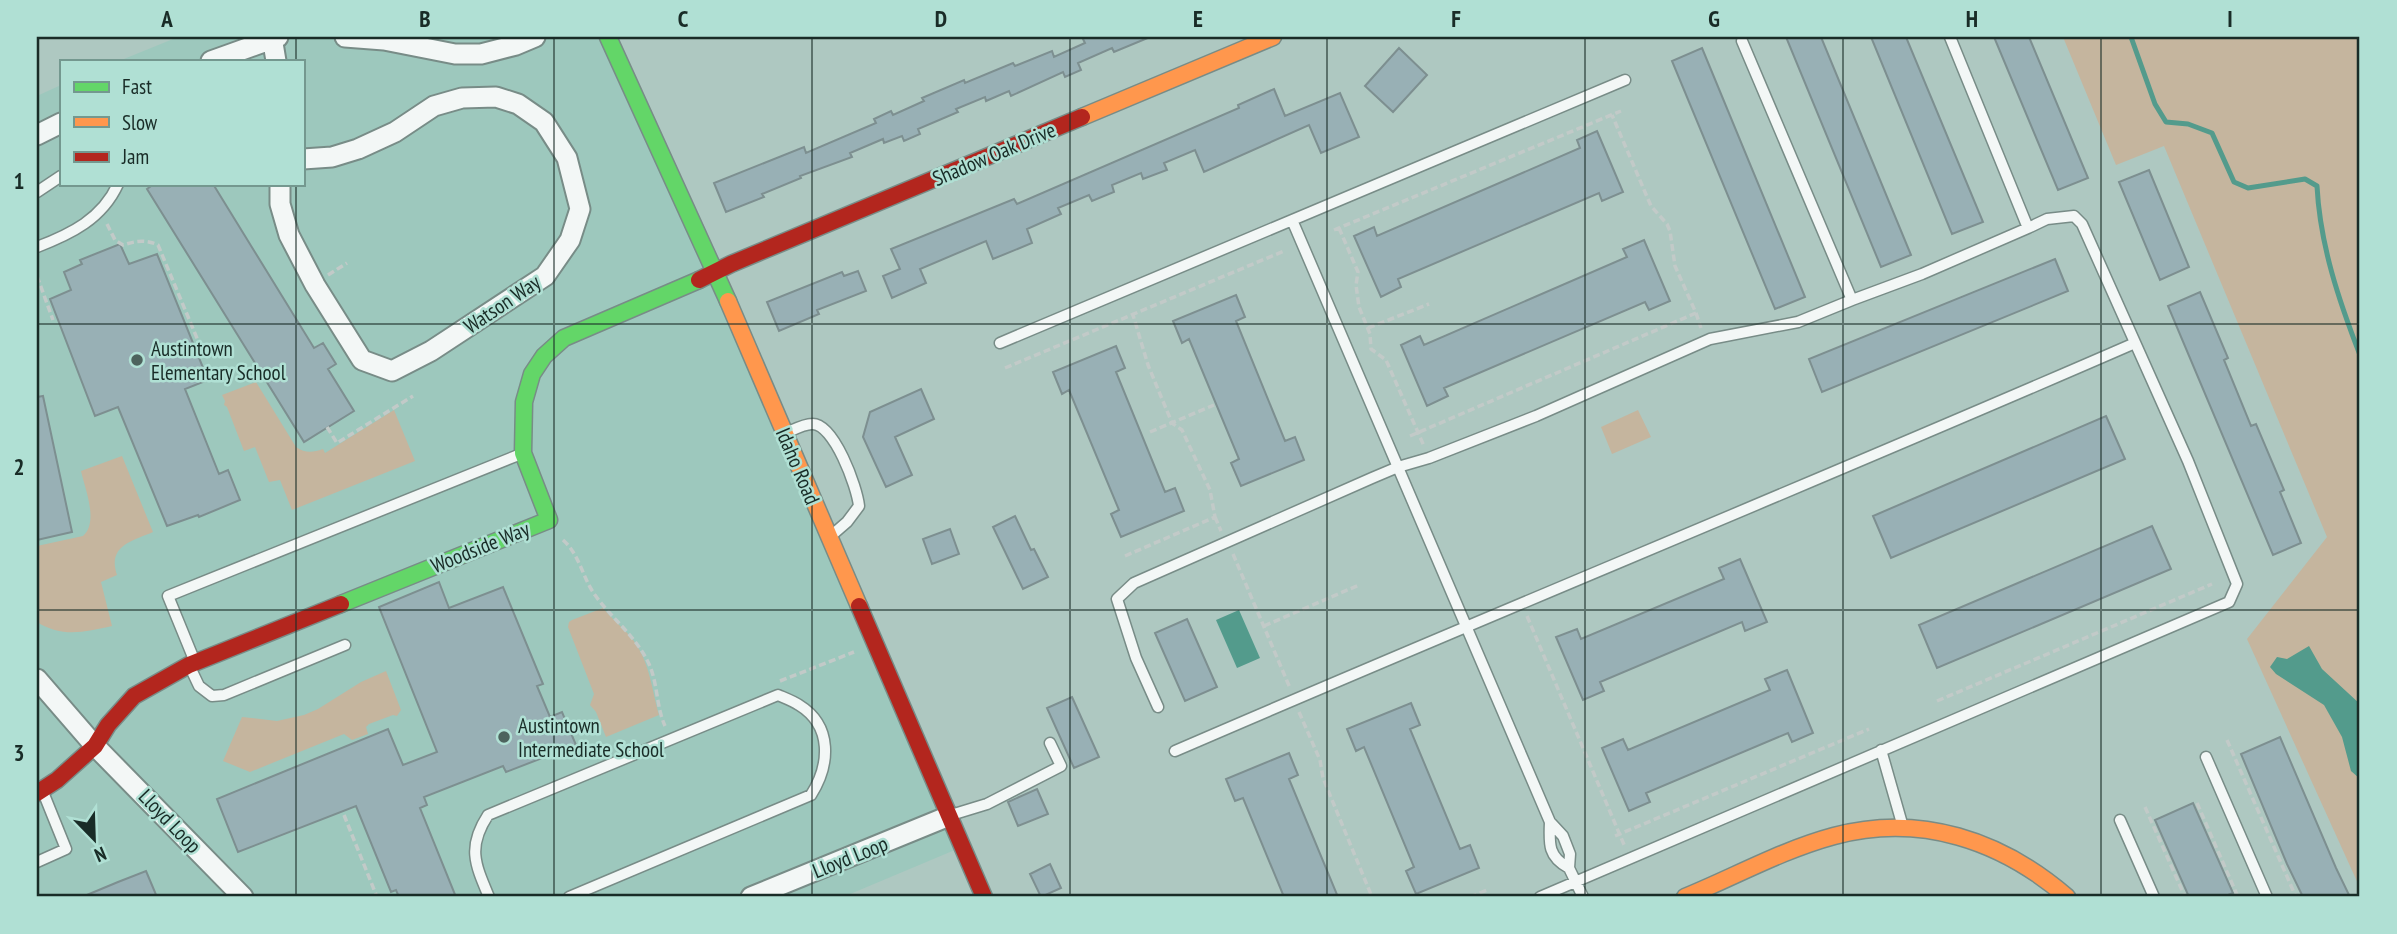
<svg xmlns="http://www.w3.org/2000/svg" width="2397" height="934" font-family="'PT Sans Narrow',sans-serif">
<rect width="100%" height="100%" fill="#aec8c1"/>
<path fill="#9dc8bd" d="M178 37H608L962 847 843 897H37V96L61 85V184H303V61H119Z"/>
<path fill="#c5b59e" d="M2063 37H2360V888L2247 639 2327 537 2164 146 2116 165Z
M256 382 296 447C305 453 312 453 323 449L325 453 394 410 415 461 292 510 280 480 269 482 255 447 244 451 227 407 224 405 225 401 222 395Z
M1638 410 1651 437 1612 454 1601 427Z
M122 456 153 532C132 541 107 546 117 575L101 582 112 626C85 632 62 638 37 622V546L83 536C99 522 85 489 81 471Z
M603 608C611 618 621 626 630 636 650 660 651 687 659 715L606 737 596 712 590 705 594 694 568 627 569 622 572 620Z
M386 671 401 710 397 716 393 715 369 724 366 727 368 734 352 740 344 734 250 772 223 761 242 717 277 721 304 715 318 709 361 682Z"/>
<path fill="#539b8c" d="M1239 610 1260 658 1237 668 1216 620Z
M2309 646 2322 669 2360 704V791L2359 778 2351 771 2342 737 2324 705 2276 674 2270 667 2277 657 2287 659Z"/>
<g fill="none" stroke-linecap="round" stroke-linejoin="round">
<path stroke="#539b8c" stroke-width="5" d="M2131 37 2155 104 2166 122 2188 124 2212 133 2234 182 2248 188 2305 179 2317 186C2320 245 2339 301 2360 355"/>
</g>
<path fill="#98b0b5" stroke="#7d8f90" stroke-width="2" d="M1082 37H1150L1114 52 1112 48 1078 63 1081 70 1065 77 1063 72 1011 96 1009 91 986 101 985 97 956 109 958 112 918 129 920 134 904 141 902 136 884 143 883 139 850 153 852 157 800 176 801 178 762 194 764 197 726 212 714 183 804 147 806 153 876 123 874 119 891 111 893 115 924 101 922 98 964 80 965 83 1013 63 1015 66 1052 51 1054 57 1085 43Z
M1786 37H1821L1911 255 1881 267Z
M1871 37H1906L1983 222 1952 234Z
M1994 37H2029L2088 178 2058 190Z
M1399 48 1427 75 1393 112 1365 86Z
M1702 48 1805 297 1775 309 1672 61Z
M1274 89 1285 116 1340 93 1359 137 1321 153 1309 125 1204 172 1195 150 1164 163 1167 170 1143 179 1141 173 1112 185 1114 192 1092 201 1089 195 1058 208 1061 214 1027 229 1032 243 993 259 986 241 920 269 926 283 892 298 883 276 900 269 891 249 1014 199 1017 204 1239 108 1238 105Z
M1597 131 1623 192 1602 201 1599 193 1398 279 1401 287 1381 297 1354 236 1374 227 1377 236 1580 148 1577 140Z
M2149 170 2189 267 2160 280 2119 182Z
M154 184H213L314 348 323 343 336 364 328 369 354 411 304 442 147 189Z
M1644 240 1670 301 1649 310 1645 302 1444 388 1448 396 1427 406 1401 345 1420 336 1424 345 1627 257 1623 249Z
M120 244 129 264 157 254 208 380 185 389 219 474 228 470 240 500 199 517 198 515 167 526 118 407 95 416 50 299 71 290 64 272 82 264 80 260Z
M2055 259 2068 291 1822 392 1809 359Z
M858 271 866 291 817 310 819 314 779 331 767 302 842 272 844 276Z
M2200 292 2228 358 2224 360 2251 426 2256 424 2284 490 2280 492 2301 543 2273 555 2168 306Z
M1236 295 1245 317 1236 321 1285 441 1295 437 1304 460 1241 486 1231 463 1239 459 1189 339 1182 343 1173 321Z
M1116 346 1125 368 1116 372 1165 492 1175 488 1184 511 1121 537 1111 514 1119 510 1069 390 1062 394 1053 372Z
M921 389 934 419 895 437 912 475 886 487 863 437 870 412Z
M43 396 72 532 37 540V397Z
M2106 416 2125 459 1891 558 1873 516Z
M1015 516 1031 550 1034 549 1048 577 1023 589 993 527Z
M2152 526 2171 569 1937 668 1919 625Z
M950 529 959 554 932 564 923 539Z
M1740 559 1767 622 1745 631 1742 622 1600 682 1604 691 1583 700 1556 637 1577 629 1581 639 1724 579 1719 568Z
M439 582 449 608 503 587 543 684 537 686 550 717 562 712 576 745 506 772 503 766 424 797 427 805 420 808 456 897H399L396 890 391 892 356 806 238 852 217 799 388 729 403 765 437 752 379 607Z
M1187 619 1217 687 1185 701 1155 633Z
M1787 670 1813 733 1792 742 1788 733 1646 793 1650 802 1629 811 1602 748 1623 739 1628 750 1770 690 1765 679Z
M1072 697 1099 757 1074 768 1047 708Z
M1411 703 1420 725 1410 729 1460 849 1470 845 1479 868 1416 894 1406 871 1414 867 1364 747 1356 751 1347 729Z
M2280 737 2336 868 2350 897H2303L2287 864 2241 754Z
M1289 753 1298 775 1289 779 1338 897H1284L1243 798 1235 801 1226 779Z
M1037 789 1048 814 1018 826 1008 802Z
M2193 803 2233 893 2223 897H2189L2155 820Z
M1050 864 1061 888 1041 897 1030 874Z
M146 871 157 897H82L118 882Z"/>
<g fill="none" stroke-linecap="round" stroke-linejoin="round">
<g stroke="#788c87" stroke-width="13">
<path id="lane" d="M1742 41 1852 300 1922 274 2028 228
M37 192 61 176
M1292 220 1550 822 1563 836 1570 854 1569 868 1583 897
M37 247C71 234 102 219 118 184
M1000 343 1625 80
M786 433C793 430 804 424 812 424 834 423 857 487 859 506L847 522 832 535
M195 662 168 596 521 454
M190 667 199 686 212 696 224 695 345 645
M1158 707 1136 658 1117 599 1134 583 1372 478 1398 467 1429 458 1536 416 1710 339 1798 322 1852 300
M1881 750 1903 827
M1175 751C1494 613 1816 482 2135 343
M2206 757 2267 897
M951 815 987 804 1061 766 1050 743
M2120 820 2154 897
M1550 822C1549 844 1548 857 1569 868
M37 862 66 849 43 792
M489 897C475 864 467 847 488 815L778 695C785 698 793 701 799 705 833 726 830 765 811 795L569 897
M1540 897 2229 602 2237 584 2188 461 2082 224 2074 216 2047 219 2028 228 1950 37"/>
</g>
<g stroke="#788c87" stroke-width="23">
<path id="street" d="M272 37 276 61
M345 37 384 40 455 54H481L516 45 535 37
M211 61 278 37
M37 135 61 123
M280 184V204L289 235 315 285 362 360 392 371 431 351 545 276 570 240 580 209 567 158 544 122 518 104 496 97 462 98 434 106 395 132 358 149 332 157 303 159
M37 679 95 746 243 897
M751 897 949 816"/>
</g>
<g stroke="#788c87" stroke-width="19">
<path id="fast" d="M608 37 728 301
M341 604 549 520 523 453 524 402 532 374 544 356 564 338 699 280"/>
</g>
<g stroke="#788c87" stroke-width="19">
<path id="slow" d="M1082 117 1273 37
M728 301 859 606
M1685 897C1734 877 1782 850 1834 836 1920 813 2001 840 2067 897"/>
</g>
<g stroke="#788c87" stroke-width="19">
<path id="jam" d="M699 280 731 264 1082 117
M859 606 984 897
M37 793 57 780 95 746 108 725 134 696 189 665 341 604"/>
</g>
<path stroke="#c2cac8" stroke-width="3.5" stroke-dasharray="7 3.5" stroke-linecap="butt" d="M107 224 115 240 123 245C136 241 145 239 158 245L199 343
M1339 228 1358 272 1356 285 1359 307 1370 334 1371 349 1386 360 1424 446
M1334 230 1621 111
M328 275 347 263
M37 276 53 320
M1696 313 1701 328
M1368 328 1429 304
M1005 368 1284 251
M327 427 337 443 413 396
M1150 432 1214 405
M1410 436 1696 313 1675 266 1670 231 1667 224 1651 206 1612 115
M1215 517 1221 531
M563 540C580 555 582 577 595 595 612 619 636 636 649 664 658 684 656 706 665 726
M1233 554 1290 688
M1125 556 1215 517 1210 490 1182 430 1172 423 1148 365 1133 315
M1527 616 1625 847
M1264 626 1359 585
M780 681 854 652
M1937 701 2212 584
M1299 712 1320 760 1323 778 1372 897
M2227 740 2296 897
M2197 803 2238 897
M2145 807 2185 897
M344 815 377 897
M1615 836 1869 729
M1470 897 1487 890"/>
<use href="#lane" stroke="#f3f7f6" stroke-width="10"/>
<use href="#street" stroke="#f3f7f6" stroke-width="19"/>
<use href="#fast" stroke="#63d668" stroke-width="16"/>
<use href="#slow" stroke="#ff974d" stroke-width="16"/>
<use href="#jam" stroke="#b3261e" stroke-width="16"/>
</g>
<path fill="none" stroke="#192c27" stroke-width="2" stroke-opacity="0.55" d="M296 37V61M554 37V897M812 37V897M1070 37V897M1327 37V897M1585 37V897M1843 37V897M2101 37V897M296 184V897M37 324H2360M37 610H2360"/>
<g fill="#4d635d" stroke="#b0e0d4" stroke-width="2.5">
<circle cx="137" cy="360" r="7"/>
<circle cx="504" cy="737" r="7"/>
</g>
<g text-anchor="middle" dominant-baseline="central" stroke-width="5" stroke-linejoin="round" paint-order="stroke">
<g font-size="21" fill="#192c27" stroke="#b0e0d4">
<text transform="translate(994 154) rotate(-23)">Shadow Oak Drive</text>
<text transform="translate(502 304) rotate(-34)">Watson Way</text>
<text transform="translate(798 466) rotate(67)">Idaho Road</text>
<text transform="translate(480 547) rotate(-22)">Woodside Way</text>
<text transform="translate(170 821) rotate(46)">Lloyd Loop</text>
<text transform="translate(850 857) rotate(-22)">Lloyd Loop</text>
</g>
<g font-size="21" fill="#192c27" stroke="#b0e0d4" text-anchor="start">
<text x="151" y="348">Austintown<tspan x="151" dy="24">Elementary School</tspan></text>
<text x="518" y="725">Austintown<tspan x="518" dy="24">Intermediate School</tspan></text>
</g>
</g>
<rect width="2397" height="934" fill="none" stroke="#b0e0d4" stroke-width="77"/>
<rect x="60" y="60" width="245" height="126" fill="#b0e0d4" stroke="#74988f" stroke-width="2"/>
<rect x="74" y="82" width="35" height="10" fill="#63d668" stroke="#74988f" stroke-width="2"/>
<text x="122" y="94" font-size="21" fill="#192c27">Fast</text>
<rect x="74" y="117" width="35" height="10" fill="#ff974d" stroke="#74988f" stroke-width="2"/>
<text x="122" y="130" font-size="21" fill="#192c27">Slow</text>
<rect x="74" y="152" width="35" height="10" fill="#b3261e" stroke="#74988f" stroke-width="2"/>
<text x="122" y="164" font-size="21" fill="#192c27">Jam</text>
<g transform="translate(94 839) rotate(157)" stroke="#b0e0d4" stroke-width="5" paint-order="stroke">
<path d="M0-5L12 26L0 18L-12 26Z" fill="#192c27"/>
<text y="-10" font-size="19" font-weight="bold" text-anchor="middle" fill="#192c27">N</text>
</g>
<rect x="38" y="38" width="2320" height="857" fill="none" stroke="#192c27" stroke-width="2.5"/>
<g font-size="23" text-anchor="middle" font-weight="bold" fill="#192c27">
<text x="167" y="27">A</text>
<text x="425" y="27">B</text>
<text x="683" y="27">C</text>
<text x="941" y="27">D</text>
<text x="1198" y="27">E</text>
<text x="1456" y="27">F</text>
<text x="1714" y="27">G</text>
<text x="1972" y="27">H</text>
<text x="2230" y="27">I</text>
<text x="19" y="189">1</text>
<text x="19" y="475">2</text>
<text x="19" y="761">3</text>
</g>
</svg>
